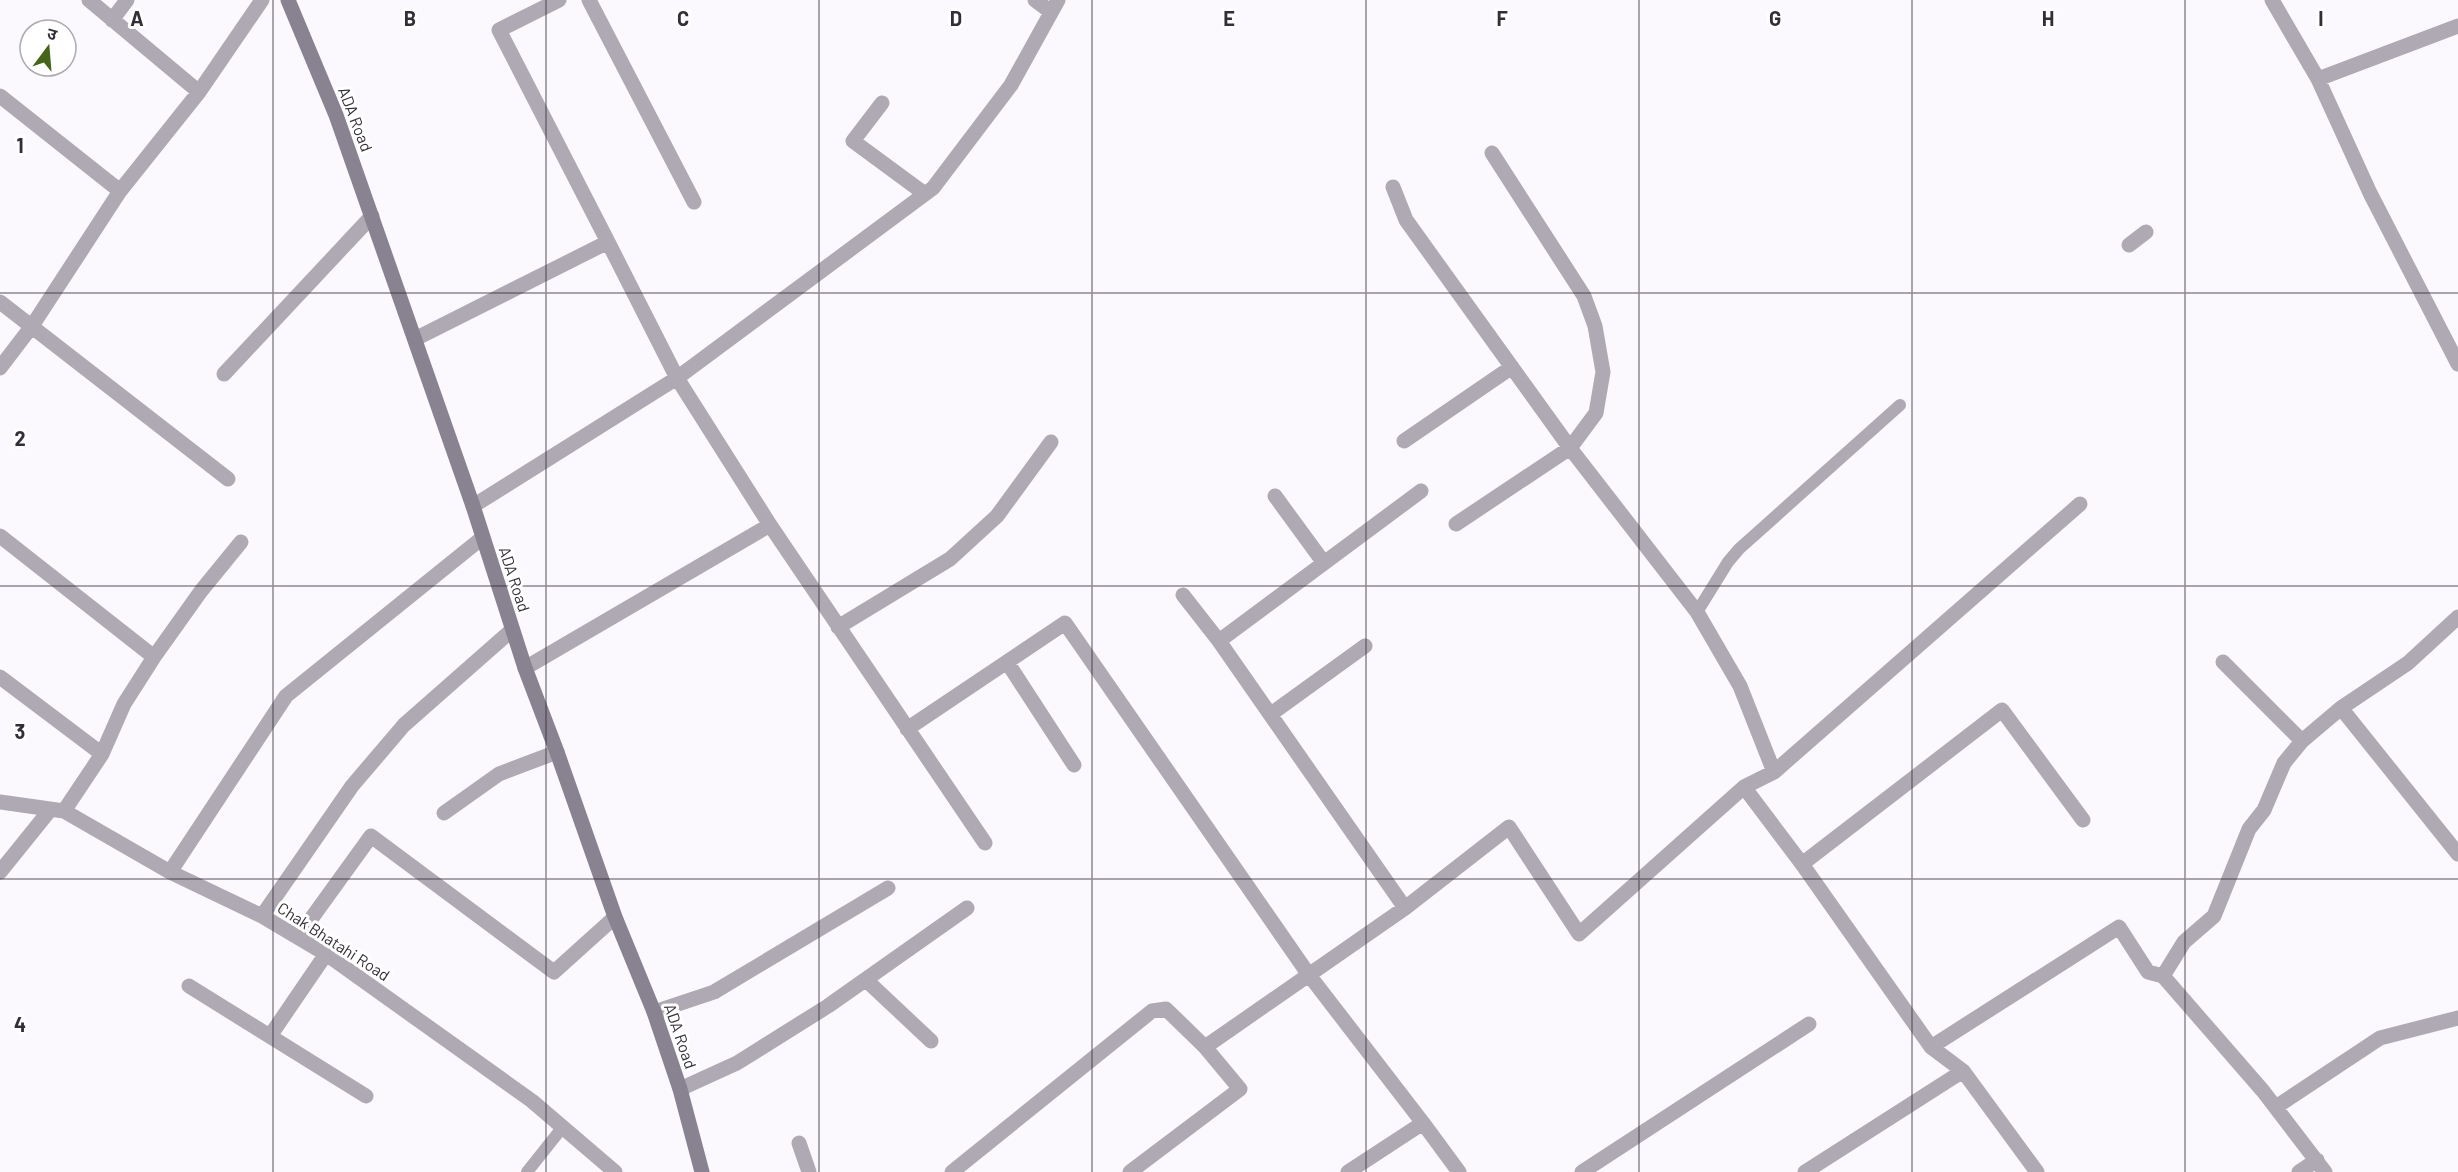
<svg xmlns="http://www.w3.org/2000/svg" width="2458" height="1172" font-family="Barlow,'Noto Sans Devanagari',sans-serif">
<rect width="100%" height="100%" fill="#fcf9fe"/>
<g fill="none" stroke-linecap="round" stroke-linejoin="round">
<path stroke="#aea9b3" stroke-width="12" d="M1697 612 1728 562 1739 549 1900 405
M527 1172 562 1128"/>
<path stroke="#aea9b3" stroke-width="15" d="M89 0 199 92
M559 0 499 30 608 242
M589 0 694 202
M1035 0 1051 12
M2272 0 2318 79 2370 193 2458 364
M112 20 127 0
M2318 79 2458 26
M0 96 120 191
M882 103 853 141 925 194
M1492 153 1584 296 1595 326 1603 372 1596 413 1570 448 1697 612 1740 686 1774 772
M1393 187 1406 220 1570 448 1456 524
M2129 245 2146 232
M0 302 228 479
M415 339 608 242 677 378 770 525 985 843
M0 368 32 326 120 191 199 92 262 0
M224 374 372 216
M1404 441 1512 367
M1275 496 1324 563
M473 506 677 378 933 188 1011 85 1058 0
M0 536 154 657
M1183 595 1219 641 1405 908
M838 627 950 559 997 516 1051 442
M1219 641 1421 491
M1007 662 1074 765
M2223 662 2302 741
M525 668 770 525
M0 677 102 754
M2341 708 2458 854
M1271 714 1365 646
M907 729 1065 623 1309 975 1423 1123 1348 1172
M1744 787 1774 772 2080 504
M0 802 64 811 170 872 262 916 326 954 532 1101 615 1172
M64 811 102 754 124 704 154 657 201 591 241 542
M444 813 499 774 557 752
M1802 864 2002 710 2083 820
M0 872 50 810
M170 872 286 696 482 538
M262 916 352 786 404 725 512 630
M298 937 371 836 554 972 615 917
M2163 976 2263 1091 2325 1172
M866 980 931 1041
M189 986 366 1096
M654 1012 714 992 888 888
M270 1036 326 954
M1931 1047 2119 927 2148 972 2163 976 2184 942 2214 916 2249 829 2264 810 2284 763 2302 741 2341 708 2408 663 2458 617
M680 1089 737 1063 828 1006 967 908
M2276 1107 2380 1038 2458 1018
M1423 1123 1459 1172
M799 1143 809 1172
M952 1172 1152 1011 1166 1009 1205 1047 1405 908 1509 827 1579 934 1744 787 1802 864 1931 1047 1963 1071 2037 1172
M1130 1172 1240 1089 1205 1047
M1582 1172 1809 1024
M1805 1172 1963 1071
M2299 1172 2317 1160"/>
<path stroke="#898290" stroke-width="15" d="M288 0 336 115 473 506 525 668 557 752 615 917 654 1012 680 1089 702 1172"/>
</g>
<path fill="none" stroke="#332e37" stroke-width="1.5" stroke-opacity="0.55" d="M273 0V1172M546 0V1172M819 0V1172M1092 0V1172M1366 0V1172M1639 0V1172M1912 0V1172M2185 0V1172M0 293H2458M0 586H2458M0 879H2458"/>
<g text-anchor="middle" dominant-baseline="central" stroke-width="6" stroke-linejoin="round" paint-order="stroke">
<g font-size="16" fill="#332e37" stroke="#fff">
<text transform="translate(356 119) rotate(69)">ADA Road</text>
<text transform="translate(515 579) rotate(72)">ADA Road</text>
<text transform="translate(334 941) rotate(33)">Chak Bhatahi Road</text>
<text transform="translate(681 1036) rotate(71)">ADA Road</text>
</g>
</g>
<g font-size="20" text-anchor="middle" font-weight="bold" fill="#332e37" stroke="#fff" stroke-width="6" stroke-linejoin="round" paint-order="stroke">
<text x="137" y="26">A</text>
<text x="410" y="26">B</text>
<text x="683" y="26">C</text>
<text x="956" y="26">D</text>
<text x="1229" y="26">E</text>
<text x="1502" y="26">F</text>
<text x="1775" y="26">G</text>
<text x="2048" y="26">H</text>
<text x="2321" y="26">I</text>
<text x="20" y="153">1</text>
<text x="20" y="446">2</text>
<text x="20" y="739">3</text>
<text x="20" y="1032">4</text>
</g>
<g transform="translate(48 48) rotate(16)"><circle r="28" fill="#ffffff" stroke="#adabaf" stroke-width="1.5"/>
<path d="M0-4.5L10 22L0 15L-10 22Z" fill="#46651a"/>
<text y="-9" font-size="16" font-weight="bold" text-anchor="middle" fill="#332e37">उ</text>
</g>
</svg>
